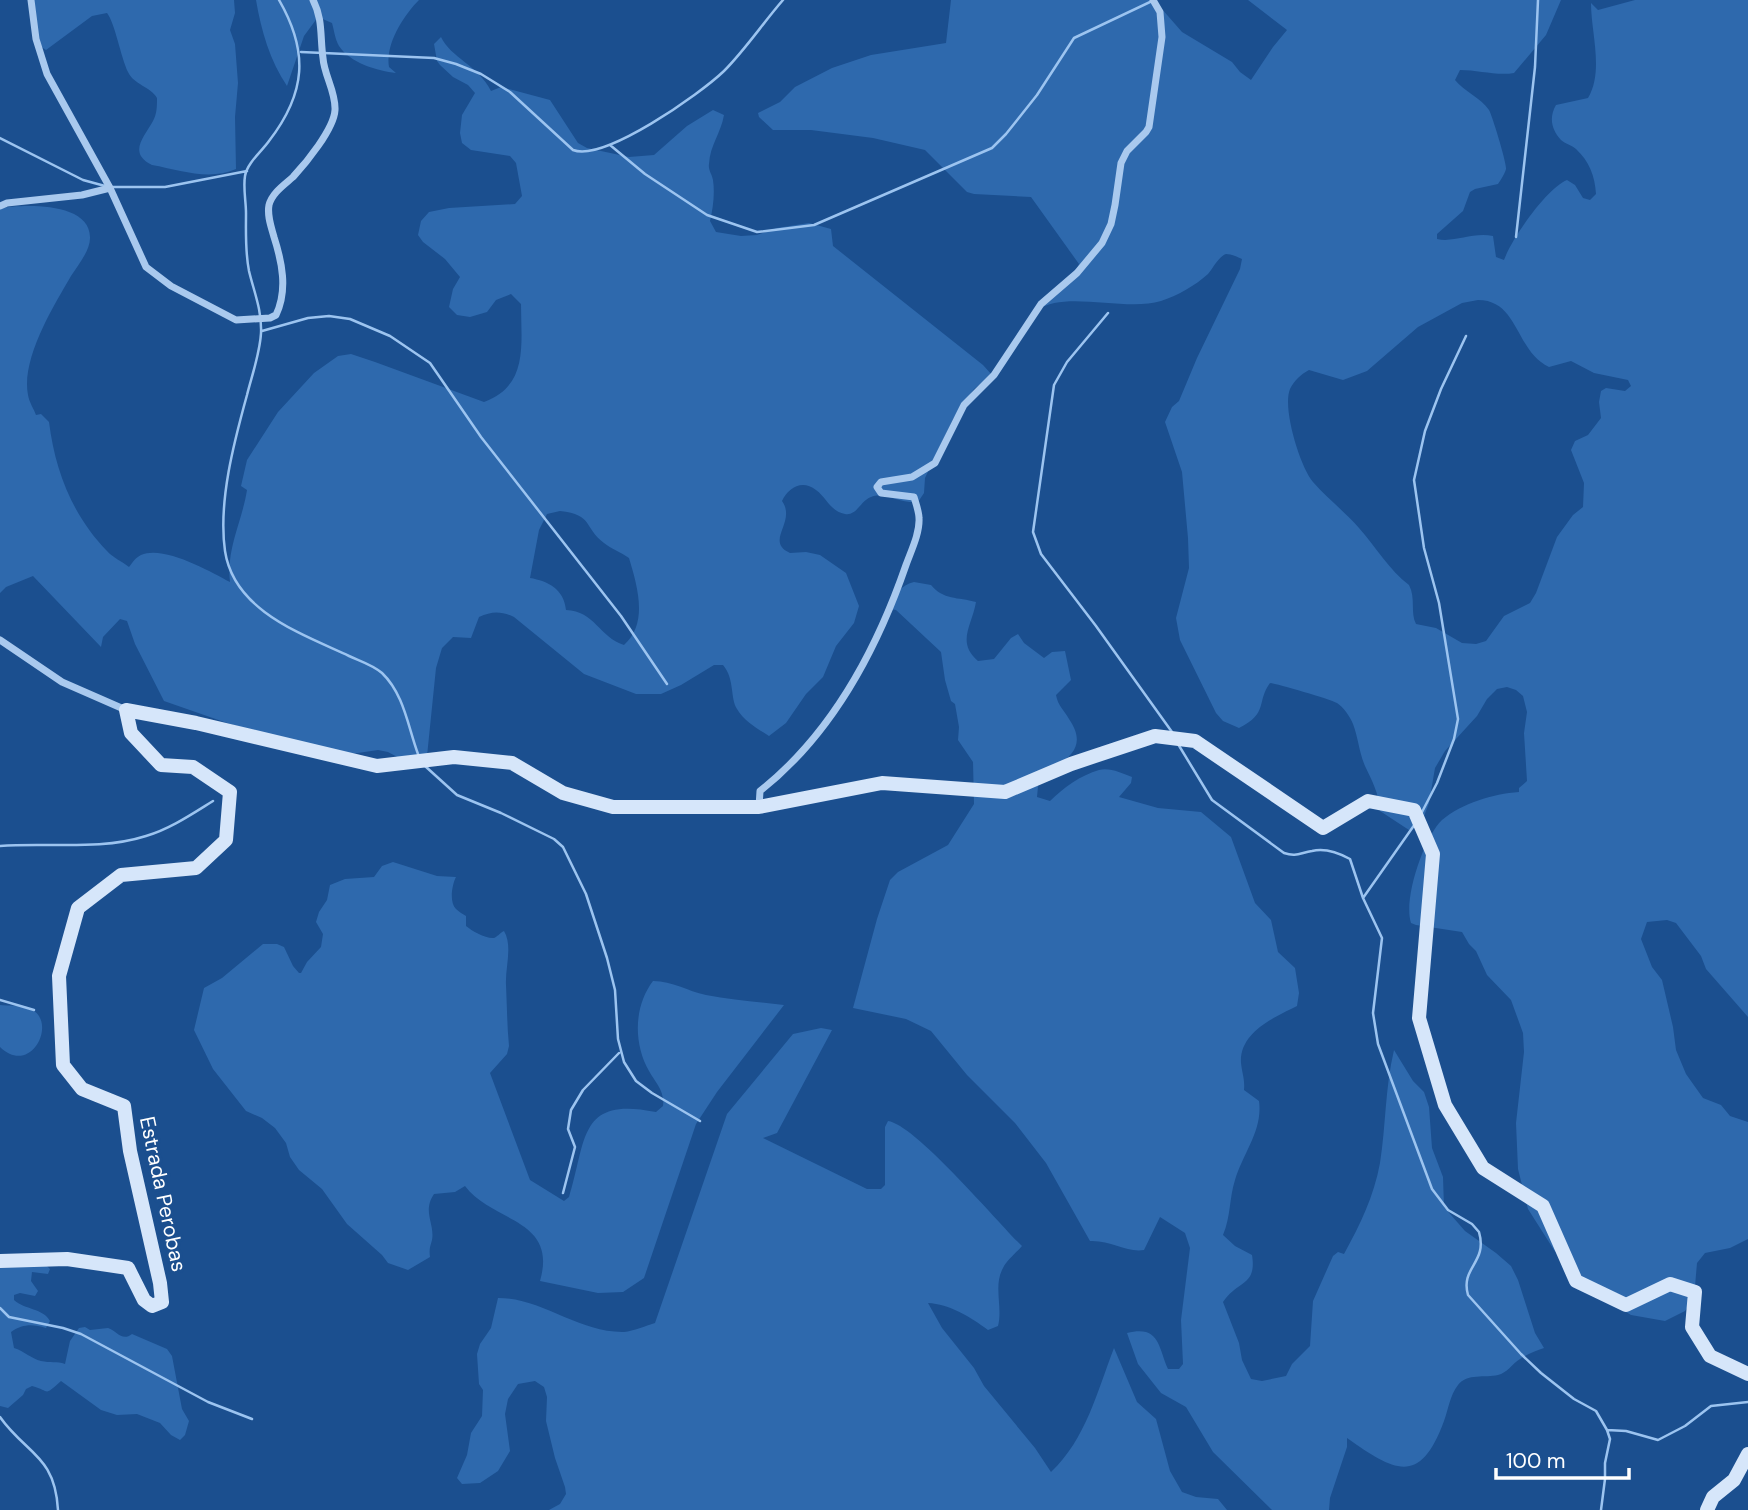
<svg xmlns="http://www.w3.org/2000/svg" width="1748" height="1510" font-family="'DM Sans',sans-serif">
<rect width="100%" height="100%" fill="#1b4f8f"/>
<path fill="#2e69ad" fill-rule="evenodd" d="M29 0H234L235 13 230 30 235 44 238 83 235 117 236 169C209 181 180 170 152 165 127 153 145 136 153 121 157 114 157 106 157 98 150 86 134 85 128 72 121 58 115 23 107 13L92 16 46 50 40 46Z
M256 0H419C404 15 385 44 389 67L396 73C378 71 350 63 339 46 335 39 334 30 332 23L318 17 304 36 287 86C270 61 261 30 256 0Z
M951 0H1154L1182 32 1232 62 1240 72 1251 80 1273 47 1287 30 1248 0H1561L1546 35 1514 73C1497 76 1478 70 1460 70L1455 80C1464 91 1481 98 1489 110 1492 115 1507 164 1506 169 1505 173 1501 180 1498 184L1475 189 1470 192 1463 211 1437 234V239C1454 243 1472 232 1493 236L1496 257 1504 260C1512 238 1547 188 1567 180L1575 185 1583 198 1590 200 1596 194C1595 176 1589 161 1576 149 1572 145 1565 144 1561 140 1551 129 1549 117 1556 105L1588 98C1604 71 1591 33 1591 3L1598 10 1635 0H1748V1017L1706 969 1701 956 1676 923 1667 920 1647 922 1641 939 1652 967 1662 980 1673 1027 1676 1050 1686 1074 1703 1098 1721 1105 1730 1116 1748 1122V1239L1730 1248 1705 1253 1697 1263 1694 1298 1685 1311 1665 1321 1631 1315 1613 1304 1591 1287 1554 1250 1528 1209 1518 1169 1516 1123 1524 1052 1523 1033 1511 1000 1487 975 1476 951 1469 944 1462 932 1416 925 1411 923C1403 899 1424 837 1442 820 1462 803 1493 794 1519 792V788L1527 781 1524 733 1527 712 1523 696 1516 690 1507 687 1497 689 1487 699 1477 716 1445 751 1435 768 1429 803 1421 824 1409 830 1380 811C1379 793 1372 781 1365 766 1359 752 1358 737 1353 724 1350 716 1343 707 1337 703 1330 699 1278 684 1270 683 1256 702 1269 713 1239 728L1223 721 1216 713 1180 640 1176 618 1189 568 1188 538 1182 472 1165 422 1172 407 1179 401 1197 358 1240 269 1242 259C1238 257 1231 254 1226 254 1219 256 1213 268 1208 274 1196 285 1177 296 1161 301 1126 312 1064 290 1038 310L1073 279 1079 264 1031 197 974 194 967 192 925 150 873 138 811 130H773L759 117 758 113 780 102 795 87 832 68 871 55 946 43ZM1478 300C1519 300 1515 351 1549 367L1571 361 1594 373 1628 380 1631 386 1625 391 1606 388 1601 391 1599 402 1601 418 1588 435 1575 441 1571 450 1584 483 1583 507 1573 515 1557 537 1536 593 1530 603 1504 616 1486 641 1476 644 1462 643 1436 628 1416 624C1410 612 1416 598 1409 585 1390 571 1375 546 1359 528 1345 512 1327 498 1313 482 1300 467 1282 408 1290 389 1294 381 1301 374 1309 370L1343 380 1367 371 1418 327 1462 303Z
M441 37C451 58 478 65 491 91L501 87 550 100 578 143 587 148 629 157 654 155 687 126 713 110 724 115C721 133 710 145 709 164 708 170 712 174 713 180 715 194 713 208 710 221L716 232 741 236 757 235 777 228 809 223 831 229 833 246 983 365 992 375 974 389 953 419 925 478 924 493 918 502C901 504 884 491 871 497 860 501 857 516 845 514 830 511 827 498 816 490 802 479 788 488 782 501 797 522 764 541 790 553L806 552 820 555 846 573 859 606 854 623 836 646 823 677 806 694 786 723 769 736C758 729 744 721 737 709 730 698 735 679 723 665H714L681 685 661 694H636L584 674 514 617C501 611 492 611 479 617L471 638 453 637 442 648 436 668 426 766 418 768 388 752 378 750 351 754 298 743 227 723 164 701 135 644 127 621 120 619 103 637 101 647 33 576 6 587 0 593V208C25 204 91 202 90 238 90 251 78 265 71 276 53 307 21 359 28 395 29 402 34 409 36 415L41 414 49 422C55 470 72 515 107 551 113 558 122 561 129 567 133 562 135 558 141 555 164 545 209 571 230 582 226 549 242 522 247 490L241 486 247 460 278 412 314 373 338 356 351 354 375 362 484 402C529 386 521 343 521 304L511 294 496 300 487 312 470 317 457 315 449 307 453 289 460 277 445 259 423 242 418 235 421 221 429 212 449 208 515 204 522 196 516 163 510 156 471 150 462 143 460 133 462 115 475 93 468 85 453 77 440 65 437 61 434 44ZM560 511C594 515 583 527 604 543 611 549 621 552 629 558 637 585 649 623 624 645 599 637 595 611 566 610 564 589 548 581 530 578L539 530 547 514Z
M914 582 931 585C943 600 958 597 976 602 972 626 956 642 978 661L994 659 1011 638 1018 634 1024 643 1044 658 1052 652 1065 651 1071 680 1056 695C1058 706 1064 710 1069 719 1091 751 1062 762 1039 776L1037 797 1050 801C1063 788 1081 775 1099 770 1109 767 1122 773 1132 777L1131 783 1119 797 1158 808 1201 812 1231 837 1255 903 1271 920 1278 952 1295 968 1299 993 1297 1006C1275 1017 1239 1032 1241 1063 1242 1073 1245 1079 1244 1090L1259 1101C1263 1130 1243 1153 1235 1180 1229 1199 1231 1216 1223 1235L1235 1246 1252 1255C1257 1286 1238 1280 1223 1302L1239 1343 1242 1360 1251 1379 1262 1381 1286 1376 1292 1364 1310 1346 1313 1301 1333 1256 1338 1252 1344 1254C1360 1225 1374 1196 1380 1163 1386 1125 1385 1088 1394 1050L1413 1081 1424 1092 1429 1107 1432 1148 1443 1177 1444 1207 1465 1231 1496 1253 1511 1266 1518 1280 1535 1333 1544 1348C1536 1351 1527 1354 1520 1359 1512 1364 1507 1373 1498 1375 1485 1378 1467 1373 1458 1385 1450 1395 1448 1410 1444 1421 1420 1487 1394 1471 1347 1438V1447L1330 1498 1329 1510H1272L1213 1452 1186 1407 1161 1393 1138 1364 1127 1333C1160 1325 1158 1347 1168 1369H1179L1183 1364 1181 1320 1190 1248 1185 1233 1160 1217 1144 1250C1127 1253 1111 1240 1090 1241L1046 1163 1015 1123 967 1075 931 1031 906 1019 853 1008 877 919 890 880 898 872 948 845 974 804 973 762 958 740 959 727 955 704 951 701 945 680 941 652 896 610 889 609C894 596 900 585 914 582Z
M393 862 437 876 456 877C452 885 449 902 456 909 459 912 463 914 466 916V926C472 931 486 939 494 938 497 937 500 933 504 931 513 946 505 968 506 985 507 1005 507 1026 509 1046L507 1054 490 1073 530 1180 564 1201 569 1197C587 1139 578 1096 656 1112L663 1106C665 1091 655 1082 649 1071 633 1043 634 1006 653 981 673 981 687 991 706 995 732 1000 758 1002 784 1005L717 1092 696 1124 644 1278 623 1292 598 1293 540 1281C558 1218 493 1223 465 1186L455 1192 434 1194C422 1212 435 1223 432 1240 430 1247 429 1249 430 1257L408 1270 388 1263 382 1255 347 1224 322 1189 299 1170 290 1157 286 1143 275 1128 262 1118 246 1111 213 1069 194 1030 204 988 222 978 263 944H277L284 947 293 966 299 973H301L307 962 321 947 323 934 316 922 319 912 327 900 330 885 345 879 374 877 382 866Z
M0 1005C8 1006 20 1005 28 1008 60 1018 32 1078 0 1047Z
M821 1028 832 1030 777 1133 763 1138 867 1189H881L885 1185V1127L888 1121C916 1125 997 1222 1022 1246 1016 1253 1007 1260 1003 1268 993 1286 1003 1307 998 1326L988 1330C971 1317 949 1304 928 1303L942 1328 974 1368 984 1386 1035 1448 1051 1472C1086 1439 1097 1392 1114 1348L1137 1402 1156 1419 1170 1471 1182 1492 1196 1497 1218 1499 1227 1510H549L560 1504 566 1494 565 1487 555 1458 546 1421 547 1397 544 1387 535 1381 518 1384 508 1399 505 1414 510 1451 498 1471 480 1483 462 1484 457 1478 467 1455 471 1433 482 1416 483 1390 479 1384 477 1354 480 1344 491 1328 498 1298C542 1298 579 1333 624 1332 634 1331 645 1326 655 1323L727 1114 793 1034Z
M0 1260 44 1263 50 1269 48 1274 32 1272 31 1281 38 1291 35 1296 20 1293 14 1295V1300C25 1310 43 1308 50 1321L46 1328C32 1324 23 1324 11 1332L14 1348C24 1351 32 1359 41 1361 50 1363 57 1361 65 1364L70 1341 79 1328 85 1327 90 1330 108 1328C117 1331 122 1342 132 1334L167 1349 172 1356 182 1409 189 1421 185 1435 180 1440 171 1435 160 1423 137 1414 117 1415 101 1410 61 1381C43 1397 51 1391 32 1386L26 1389 23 1395 8 1408 0 1406Z"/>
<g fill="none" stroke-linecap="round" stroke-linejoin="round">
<path stroke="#9cc4f0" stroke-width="2.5" d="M279 0C309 52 306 93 269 141 262 151 247 163 245 176 243 188 246 201 246 213 246 233 245 251 249 271 254 292 262 310 261 333 260 353 252 375 247 395 234 442 218 502 225 551 234 611 302 634 349 656 360 661 373 665 382 673 404 694 408 727 418 754
M301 52 434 58 456 64 481 74 510 92 573 150C604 162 700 94 724 71 745 50 763 23 783 0
M0 138 83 180 105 186
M610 145 645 174 707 215 757 232 814 225 992 148 1006 134 1037 95 1074 38 1152 1
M112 187H165L247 171
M1516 237 1535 67 1538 0
M1108 313 1067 362 1054 385 1033 532 1041 554 1096 626 1172 732
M262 331 308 318 329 316 350 319 390 336 430 363 481 437 621 616 667 684
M1178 744 1212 800 1284 853C1296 857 1300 853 1312 851 1324 848 1339 853 1350 859L1363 898 1382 938 1373 1013 1378 1044 1432 1189 1448 1210 1472 1224 1479 1232C1488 1263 1460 1267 1468 1295L1521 1354 1541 1373 1574 1399 1596 1411 1607 1430 1610 1439 1605 1463V1479L1601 1510
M425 766 457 795 501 813 554 839 563 847 586 894 607 958 615 990 618 1039 624 1062 636 1081 652 1093 700 1121
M1422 812 1437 783 1454 739 1458 719 1439 603 1424 548 1414 480 1425 431 1441 389 1466 336
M0 846C48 842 99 851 146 836 170 829 192 814 213 801
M1363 898 1415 824
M0 1000 34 1010
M563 1193 575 1147 568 1129 571 1110 583 1090 619 1053
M0 1308 9 1317 63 1328 81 1334 208 1402 252 1419
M0 1417C26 1454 55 1455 58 1510
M1607 1430 1626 1431 1658 1440 1685 1426 1711 1406 1748 1402"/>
<path stroke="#a9c9ee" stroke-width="7" d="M31 0 36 39 47 74 110 188 146 267 171 286 236 320 270 318 276 315C288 290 282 262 274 237 271 226 267 216 269 205 272 193 284 185 293 177 306 163 334 129 335 110 336 92 324 75 323 58 320 37 323 19 313 0
M0 206 7 203 82 195 110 188
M0 640 62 682 126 710
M759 807 760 791C831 735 877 649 906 565 911 551 920 533 919 518 919 512 916 504 914 497L881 493 877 487 881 482 912 477 935 463 964 405 994 375 1041 304 1077 273 1102 243 1111 224 1115 205 1121 163 1127 151 1146 132 1149 127 1162 37 1160 12 1153 0"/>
<path stroke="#d6e6fa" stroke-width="14" d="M0 1261 67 1259 128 1268 144 1300 152 1306 162 1302 160 1283 130 1151 124 1106 82 1089 63 1065 59 976 78 908 121 875 196 868 226 840 230 792 193 767 161 765 131 733 126 710 196 723 377 766 454 757 512 763 563 793 613 807H759L882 783 1005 792 1071 764 1155 736 1195 741 1323 828 1368 801 1414 810 1433 854 1419 1018 1445 1105 1483 1168 1543 1206 1576 1281 1626 1305 1670 1284 1695 1292 1692 1327 1710 1356 1748 1374
M1707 1510 1713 1497 1734 1480 1748 1454"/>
</g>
<g text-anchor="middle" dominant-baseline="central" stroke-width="6" stroke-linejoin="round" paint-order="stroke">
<g font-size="21" fill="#fff" stroke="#1b4f8f">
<text transform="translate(163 1194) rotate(78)">Estrada Perobas</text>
</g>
</g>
<path d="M1496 1468v10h133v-10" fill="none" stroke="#ffffff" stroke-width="3.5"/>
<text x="1506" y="1468" font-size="21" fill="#ffffff" stroke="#1b4f8f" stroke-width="5" paint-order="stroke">100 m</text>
</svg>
